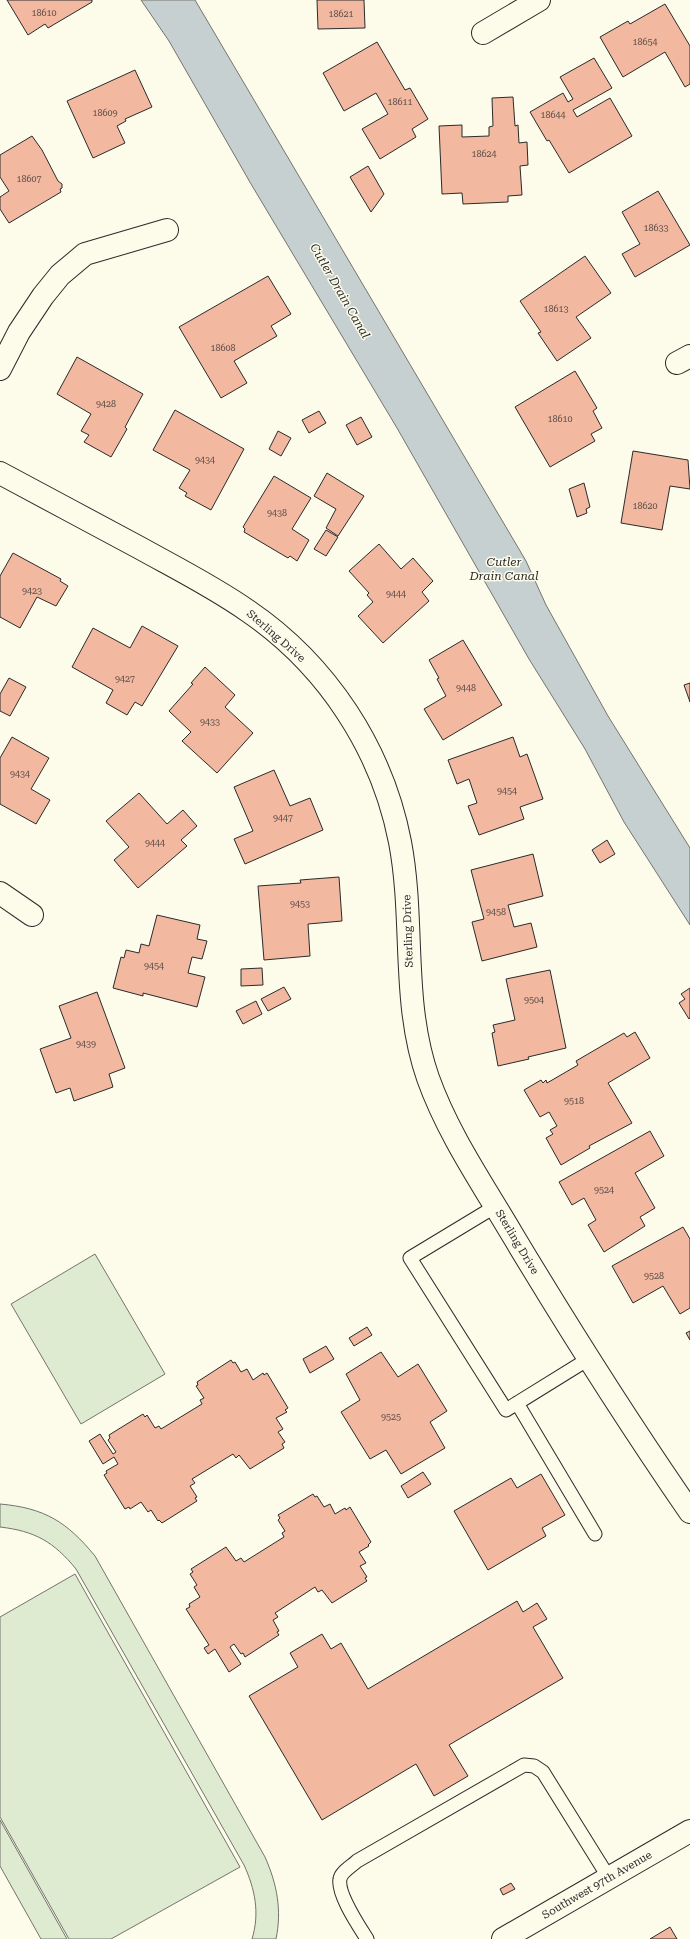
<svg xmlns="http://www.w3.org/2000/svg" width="690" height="1939" font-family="'Roboto Serif',serif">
<rect width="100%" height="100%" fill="#fdfbea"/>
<path fill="#deebd1" stroke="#74746e" d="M95 1254 165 1374 81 1424 11 1304Z
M0 1504C45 1508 67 1522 95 1556L265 1857C277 1884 282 1910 276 1939H252C260 1913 255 1889 244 1865L76 1569C54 1542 35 1531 0 1527Z
M75 1574 240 1867 111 1939H69L0 1817V1617Z
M0 1820 67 1939H41L0 1866Z"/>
<path fill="#c7d0d0" stroke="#74746e" d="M141 0H195L526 561 546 605 608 716 690 848V925L624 822 585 749 529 659 397 428 251 184 169 41Z"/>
<path fill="#f2b8a0" stroke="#2b2b2b" d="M7 0H92V2L48 28 45 24 28 35Z
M317 0H364L365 28 318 29Z
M665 4 690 46V84L685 87 665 52 623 77 600 37 628 21 630 24Z
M377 42 405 90 410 88 428 119 412 129 416 137 380 159 362 129 388 114 376 93 344 111 323 73Z
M594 58 612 88 573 110 577 117 610 98 632 136 569 173 549 140 547 141 530 112 563 93 568 102 573 99 560 77Z
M135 70 152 107 125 119 126 121 117 126 125 143 93 158 67 101Z
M513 97 515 126 518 125 519 143 527 142 528 165 520 166 522 195 508 196V202L463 204 462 193 442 194 439 126 462 125V137L489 136V127L493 126 492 98Z
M32 136 42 150 58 181 62 184V188L60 189 61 192 9 223 0 209V197L9 191 0 177V155Z
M368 166 384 194 371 212 350 177Z
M658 191 690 245 635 277 622 254 640 244 622 212Z
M585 256 611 293 576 317 591 338 557 361 538 333 541 332 520 301Z
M268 276 291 314 271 326 277 336 234 361 247 383 221 398 179 327Z
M77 357 143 394 125 427 127 429 111 457 84 442 89 435 81 431 91 414 57 394Z
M575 371 597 408 593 411 602 428 591 434 595 441 550 467 515 407Z
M175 410 244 449 211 510 185 496 187 493 179 488 190 470 153 450Z
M319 411 326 423 309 433 302 420Z
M361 417 372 437 357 445 346 425Z
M278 431 291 438 281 456 269 449Z
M633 451 688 460 690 489 670 486 662 530 621 523Z
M327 473 364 496 338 536 326 528 336 509 314 496Z
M274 476 311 498 292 529 309 540 297 561 290 556 288 558 244 532 245 529 243 527Z
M584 483 590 507 586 509 587 513 577 517 569 489Z
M326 530 338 537 326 556 314 549Z
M379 544 401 569 413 558 433 581 422 592 429 601 383 643 358 616 373 602 367 595 369 593 349 571Z
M13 553 61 579 60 581 68 586 56 606 37 597 20 628 0 617V576Z
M142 626 178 646 142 706 135 702 127 715 106 703 113 690 72 667 93 628 130 648Z
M463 640 502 705 443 740 424 709 446 696 437 679 439 678 429 660Z
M205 667 235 695 225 707 253 733 217 773 182 741 191 732 169 711 193 684 191 683Z
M9 678 26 687 10 716 0 711V694Z
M690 683V702L684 685Z
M12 737 49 758 31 789 50 800 36 824 0 804V758Z
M513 737 520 757 527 754 543 799 520 807 524 819 479 835 468 806 477 803 469 779 457 784 448 760Z
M274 770 290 806 310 798 323 830 245 864 234 839 253 831 234 787Z
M139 793 167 824 183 810 197 826 181 840 187 846 138 888 114 860 129 847 106 821Z
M607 840 615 854 600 863 592 850Z
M533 854 543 896 508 905 514 927 531 923 537 947 482 961 472 922 484 919 471 870Z
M339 877 342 921 308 924 310 956 264 960 258 886 301 883 300 880Z
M157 915 200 925 197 939 207 941 202 959 192 957 188 973 205 977 197 1007 143 993V996L113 988 121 957 124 958 126 950 139 953 141 944 149 946Z
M262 968 263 985 241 986V969Z
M550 970 566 1048 528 1057 529 1059 498 1066 492 1033 495 1032 493 1025 515 1020 506 979Z
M284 987 291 999 268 1011 261 999Z
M690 988V1018L689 1019 679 1003 685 999 681 994Z
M97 992 125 1068 109 1074 113 1087 74 1101 70 1088 56 1093 40 1049 71 1038 59 1006Z
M256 1001 262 1014 243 1024 236 1011Z
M635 1032 650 1058 608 1083 632 1123 589 1146 590 1148 561 1165 546 1138 553 1134 550 1130 557 1126 549 1112 540 1117 524 1090 541 1080 543 1083 546 1080 547 1083 578 1065 576 1061 624 1033 627 1037Z
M650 1131 664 1156 635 1173 655 1208 640 1217 645 1226 604 1252 588 1225 596 1220 584 1198 572 1205 559 1182Z
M683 1227 690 1239V1308L680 1314 663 1286 633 1303 612 1266Z
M367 1327 372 1335 354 1346 349 1338Z
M690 1331V1340L686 1333Z
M326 1346 334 1359 310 1373 303 1359Z
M381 1352 398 1377 418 1364 447 1411 430 1422 445 1448 401 1474 386 1450 370 1459 341 1412 360 1400 346 1374Z
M231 1360 233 1363 235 1362 241 1372 247 1369 253 1380 263 1373 264 1375 267 1373 288 1408 285 1410 287 1412 276 1418 283 1429 278 1432 285 1442 282 1444 284 1448 250 1469 239 1455 236 1458 233 1454 192 1479 195 1483 190 1486 197 1497 195 1498 197 1501 162 1523 159 1520 158 1521 151 1510 148 1512 141 1502 130 1509 129 1507 125 1509 104 1475 107 1473 106 1471 118 1464 114 1457 103 1464 89 1441 100 1434 113 1454 116 1452 108 1440 110 1438 109 1435 143 1414 145 1417 147 1415 155 1428 159 1426 161 1429 202 1404 200 1400 204 1398 196 1386 198 1385 197 1382Z
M423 1472 431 1484 408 1498 401 1486Z
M541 1474 565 1515 542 1528 546 1536 488 1570 454 1511 511 1478 517 1488Z
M313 1494 315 1497 317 1496 324 1507 330 1504 335 1514 345 1508 346 1510 350 1507 371 1542 368 1545 369 1546 359 1552 366 1563 360 1566 367 1577 365 1578 367 1581 332 1603 322 1590 318 1592 315 1587 275 1613 278 1617 273 1620 279 1631 277 1632 279 1635 245 1657 243 1653 241 1654 234 1644 230 1647 241 1664 229 1672 215 1649 208 1654 204 1648 209 1645 186 1609 190 1607 189 1604 200 1597 194 1587 197 1585 190 1574 193 1572 191 1569 226 1547 236 1561 241 1558 244 1562 284 1537 282 1533 285 1531 278 1520 280 1518 278 1515Z
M517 1601 523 1612 537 1603 547 1619 533 1627 563 1678 449 1745 468 1776 434 1796 416 1764 322 1820 249 1696 298 1667 290 1653 322 1634 331 1649 341 1643 368 1689Z
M511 1883 515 1889 503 1895 500 1889Z
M670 1927 677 1939H650Z"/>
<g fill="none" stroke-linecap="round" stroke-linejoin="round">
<g stroke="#2b2b2b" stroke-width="15">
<path id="lane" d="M496 1206 410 1258 506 1410 590 1358
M517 1403 595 1534
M367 1939C359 1926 337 1894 340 1879 341 1872 352 1866 357 1861L524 1765 534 1766 543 1772 609 1878"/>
</g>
<g stroke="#2b2b2b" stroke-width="24">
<path id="street" d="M483 33 539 0
M677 363 690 356
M0 369 19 332 43 296 60 275 85 254 167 230
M0 893 32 915"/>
</g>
<g stroke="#2b2b2b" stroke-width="24">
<path id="secondary" d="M0 473C47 498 93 523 140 548 176 568 214 587 248 611 327 665 382 749 400 842 415 921 401 1001 428 1078 448 1134 482 1183 512 1234 569 1329 628 1422 690 1512
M503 1939 690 1831"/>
</g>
<use href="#lane" stroke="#fdfbea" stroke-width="13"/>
<use href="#street" stroke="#fdfbea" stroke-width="22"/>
<use href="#secondary" stroke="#fdfbea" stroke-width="22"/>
</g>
<g text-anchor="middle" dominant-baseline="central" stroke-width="3" stroke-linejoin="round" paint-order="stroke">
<g font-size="9" fill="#5d4e48">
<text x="44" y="13">18610</text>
<text x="341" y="14">18621</text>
<text x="645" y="42">18654</text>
<text x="400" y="102">18611</text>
<text x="105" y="113">18609</text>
<text x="553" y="115">18644</text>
<text x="484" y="154">18624</text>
<text x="29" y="179">18607</text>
<text x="656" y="228">18633</text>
<text x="556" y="309">18613</text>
<text x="223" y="348">18608</text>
<text x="106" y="404">9428</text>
<text x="560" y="419">18610</text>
<text x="205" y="460">9434</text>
<text x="645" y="506">18620</text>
<text x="277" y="513">9438</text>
<text x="32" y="591">9423</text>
<text x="396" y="594">9444</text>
<text x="125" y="679">9427</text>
<text x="466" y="688">9448</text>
<text x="210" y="722">9433</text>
<text x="20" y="774">9434</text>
<text x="507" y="791">9454</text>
<text x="283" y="818">9447</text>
<text x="155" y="843">9444</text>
<text x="300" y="904">9453</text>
<text x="496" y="912">9458</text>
<text x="154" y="966">9454</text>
<text x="534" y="1000">9504</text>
<text x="86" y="1044">9439</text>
<text x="574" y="1101">9518</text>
<text x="604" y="1190">9524</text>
<text x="654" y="1276">9528</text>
<text x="391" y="1417">9525</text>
</g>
<g font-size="11" fill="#2b2b2b" stroke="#fdfbea">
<text transform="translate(276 636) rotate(41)">Sterling Drive</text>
<text transform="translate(408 931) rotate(-92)">Sterling Drive</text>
<text transform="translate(517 1242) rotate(59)">Sterling Drive</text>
<text transform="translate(597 1885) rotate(-30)">Southwest 97th Avenue</text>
</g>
<g font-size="12" font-style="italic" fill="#2b2b2b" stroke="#fdfbea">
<text transform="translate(340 291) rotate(60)">Cutler Drain Canal</text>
<text x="504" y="562">Cutler<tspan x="504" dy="14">Drain Canal</tspan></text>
</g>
</g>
</svg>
